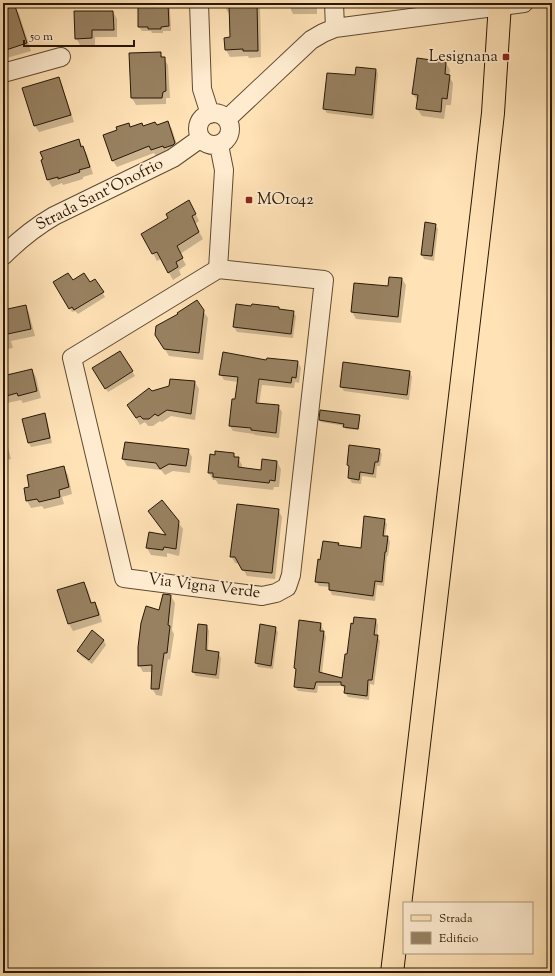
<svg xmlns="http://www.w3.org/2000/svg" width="555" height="976" font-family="'Sorts Mill Goudy',serif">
<rect width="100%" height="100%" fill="#ffe2b6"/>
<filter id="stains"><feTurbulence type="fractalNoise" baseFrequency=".005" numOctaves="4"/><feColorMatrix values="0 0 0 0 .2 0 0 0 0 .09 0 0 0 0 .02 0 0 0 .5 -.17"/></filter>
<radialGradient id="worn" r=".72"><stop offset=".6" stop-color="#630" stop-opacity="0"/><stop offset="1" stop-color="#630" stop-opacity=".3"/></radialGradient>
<path fill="#0003" d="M225 3H260L261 57 249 58 248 56 230 57 226 50 231 38 230 14H229L225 7Z
M291 3H317V14H293L291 10Z
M167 4 170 9 171 31H163V33H152L151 31H142L139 27Z
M15 7 19 14 31 51 3 59V11Z
M113 12 117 19V37H95V45H80L76 38Z
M160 53 168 65 170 98H166V104L136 105 132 98Z
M446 63 450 70 449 76 453 83 451 105H446L444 119 422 116 417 109 418 101 413 94Z
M376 70 378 74 374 119 327 113 324 109 356 76Z
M58 78 62 85 74 122 39 132 35 126Z
M168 122 172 129 179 151 156 156 154 153 117 167 113 161 130 128 157 126Z
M79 140 87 154 93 174 83 177V179L63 185 62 183 52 187 48 180Z
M193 208 199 221 195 224 203 239 180 254 186 265 179 270 181 275 173 280 161 259 157 261 143 235 170 219Z
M435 225 438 229 434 261 424 259 422 255Z
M402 279 406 285 401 323 356 319 352 312 355 285 389 287Z
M95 280 105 297 78 314 75 311 72 312 55 282H72L89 283Z
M237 305 293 312 296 316 293 338 237 332 234 327Z
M25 306 29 313 35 336 11 341 13 348 3 350V319Z
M203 311 208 318 203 360 169 356 156 335Z
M120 352 135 376 108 392 96 373Z
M3 358 7 374 32 370 36 377 41 398 23 403 21 400 3 404Z
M267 361 298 362 301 368 299 383 295 382 294 388 262 385 259 404 278 406 282 412 279 438 255 435 254 434 233 431 230 426 236 400 238 382 224 380 221 375Z
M410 372 412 377 409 400 344 391 341 387Z
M195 382 199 389 195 420 171 416 162 422 160 421 153 426H148L145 422 140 425 132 412 152 392Z
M321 411 359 416 360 418 359 430 346 429 345 426 321 422 320 420Z
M44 414 47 419 52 443 31 447 29 443 23 420Z
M3 443H6L8 447 11 459 3 461Z
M188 450 192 457 190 473 173 471 165 475 161 470 127 466 123 459Z
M379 450 382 454 380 466H377L376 478 362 476 361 484 352 483 349 478 350 469 348 465Z
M233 454 236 458H238L242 465V468L262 471 277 462 281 469 279 487H274L273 490 218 484 216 480H213L209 473Z
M64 468 68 475 72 494 62 497 64 504 44 509 42 506 31 508 27 501 30 488Z
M278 510 282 517 275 579 247 576 240 564 235 563 231 556Z
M149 511 178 522 183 529 179 556 167 553V557L151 555 147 548 167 536Z
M384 520 387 524 385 537H388L390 542 388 556H387L384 586 377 585 375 601 332 595 330 590V587L319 586 316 581 321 561 338 543 340 546 361 550Z
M84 584 88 590 92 604 95 603 99 610 102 622 73 631 69 624Z
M171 596 175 603 172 630 174 634 170 660 168 659 162 696 156 695 152 688V672H143L139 665 160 611Z
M376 620 378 625 377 636 380 641 374 685 370 684 369 700 348 697 345 693 346 690 342 686H318L317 693 298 691 295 687 297 672 295 668 321 624 326 637 322 673 342 679 348 655Z
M207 626 209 631 208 652 218 653 221 658 219 679 196 676 193 672Z
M275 628 278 632 273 669 258 667 256 663Z
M92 632 104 641 106 645 92 664 81 656 78 651Z"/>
<path fill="#988161" stroke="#281804" d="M168 3 169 26 161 27V29H148V27H138V4Z
M229 3H257L258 51H243V49L225 50 224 38 230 37Z
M15 6 27 43 3 51V10Z
M74 11H113L114 30H92V38L75 39Z
M161 52V57H165L166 91 163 92 162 98H131L129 53Z
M417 58 446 62 445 74 450 75 447 99 442 98 441 112 416 109 418 95 412 94Z
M356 67 376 69 372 115 323 109 327 73 355 75Z
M59 77 71 115 34 126 22 88Z
M168 121 175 143 173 145 164 148 163 146 151 150 149 146 112 161 103 135 117 130 116 127 129 123 130 127 142 123 143 126 155 122 157 125Z
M79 139 81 147 83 146 90 167 79 170 80 172 58 179V177L47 180 41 160 43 159 40 152Z
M189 200 196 214 192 216 199 232 177 246 183 258 176 262 178 267 168 273 157 252 152 254 141 234 168 218 166 214Z
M425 222 436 224 432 256 421 255Z
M68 273 73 280 84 273 90 282 95 279 104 292 74 310 72 307 69 309 53 282Z
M389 277 402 278 398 317 351 312 354 283 388 286Z
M197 300 204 310 199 353 164 349 155 335 156 326 178 314 177 313Z
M236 304 251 306 252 304 279 307V309L294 311 291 334 233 327Z
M26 305 31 329 3 335V310Z
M120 351 133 371 105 389 92 368Z
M223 352 266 360 267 358 298 361 296 378 292 377 291 383 259 379 256 403 279 405 276 433 251 430V428L229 426 232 399H235L238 377 219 375Z
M343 362 410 371 407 395 340 387Z
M32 369 37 391 18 396 17 393 3 397V376Z
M170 379 195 381 191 414 167 410 158 416 155 414 149 419H143L140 416 136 418 127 405 149 388 152 391 169 386Z
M320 410 360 415 358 429 343 427 344 424 319 420Z
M45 413 50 438 28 443 22 419Z
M125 442 189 449 186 466 169 464 160 469 156 463 122 459Z
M349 445 380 449 378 462H375L373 474 360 472 359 480 348 478 349 466 347 465Z
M215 451 234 453V457H239L238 467 261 470 262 459 277 461 275 481 270 480 269 483 213 477V473H208L210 454 215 455Z
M64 466 69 487 59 490 60 497 39 502 37 499 26 501 24 488 29 487 27 475Z
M162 500 179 521 176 549 164 547 163 550 146 548 149 532 166 535 148 511Z
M237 504 279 509 272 573 242 570 235 557H230Z
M364 516 385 519 383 536H388L386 552H385L382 582 375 581 373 596 329 590V583L315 582 318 559 320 560 323 541 339 543 338 545 361 548Z
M84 582 91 603 95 602 99 615 68 624 57 590Z
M163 594 171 595 168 625 170 626 167 653H164L159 689H151L152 665 138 666V647L141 623 146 606 159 610Z
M354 617 376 619 374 635H378L372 680H368L367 696 344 693 345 686 341 685V682H316L314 689 294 687 296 669 294 668 299 620 321 623 320 631H324L323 640 319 672 342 678 345 654H347L351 623 353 624Z
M198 624 207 625 206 650 219 652 216 675 192 672Z
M260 624 276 627 271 666 255 663Z
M92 630 104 640 89 660 77 651Z"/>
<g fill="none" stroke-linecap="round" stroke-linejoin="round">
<g stroke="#5e4a30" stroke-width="20">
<path id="minor" d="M199 3 202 89 210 114
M334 3 335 28
M3 73 61 57
M198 129a16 16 0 1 1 32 0a16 16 0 1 1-32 0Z
M227 119 311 40 323 33 335 28 524 3
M3 256C19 240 35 227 54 216L173 158 201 138
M218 269 324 280 291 575 287 587 276 593 262 596 124 578 72 358Z
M218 269 224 170 219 145"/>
</g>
<g stroke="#281804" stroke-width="24">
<path id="major" d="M392 973 484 193 493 113 500 3"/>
</g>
<use href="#minor" stroke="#ffecd0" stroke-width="18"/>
<use href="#major" stroke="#ffe2b6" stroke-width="22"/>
</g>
<g fill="#8f2418" stroke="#ffecd0" stroke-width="1.5">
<rect x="502" y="53" width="8" height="8" rx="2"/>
<rect x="245" y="196" width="8" height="8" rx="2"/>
</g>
<g text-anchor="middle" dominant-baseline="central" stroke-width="3.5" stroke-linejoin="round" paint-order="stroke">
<g font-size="16" fill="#281804" stroke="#ffecd0" text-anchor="end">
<text x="498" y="57">Lesignana</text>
<text x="257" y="200" text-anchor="start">MO1042</text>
</g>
<g font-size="16" fill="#281804" stroke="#ffecd0">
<text transform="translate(100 195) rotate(-27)">Strada Sant'Onofrio</text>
<text transform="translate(204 587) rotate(7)">Via Vigna Verde</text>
</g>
</g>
<rect width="555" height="976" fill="none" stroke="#ffe2b6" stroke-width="16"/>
<rect x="4" y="4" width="547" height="968" fill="none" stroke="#281804" stroke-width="2"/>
<rect x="8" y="8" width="539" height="960" fill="none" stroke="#281804"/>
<rect x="403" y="902" width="130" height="52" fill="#ffecd0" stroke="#a9977e"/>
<rect x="411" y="915" width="20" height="6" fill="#ffe2b6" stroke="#a9977e"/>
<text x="439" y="922" font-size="12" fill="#281804">Strada</text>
<rect x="411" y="932" width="20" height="12" fill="#988161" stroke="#a9977e"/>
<text x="439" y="942" font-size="12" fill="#281804">Edificio</text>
<path d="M24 40v6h110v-6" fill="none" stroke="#281804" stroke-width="2"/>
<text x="30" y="40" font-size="12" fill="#281804" stroke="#ffecd0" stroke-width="3" paint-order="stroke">50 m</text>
<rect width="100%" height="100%" filter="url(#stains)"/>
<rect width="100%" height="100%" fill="url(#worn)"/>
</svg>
